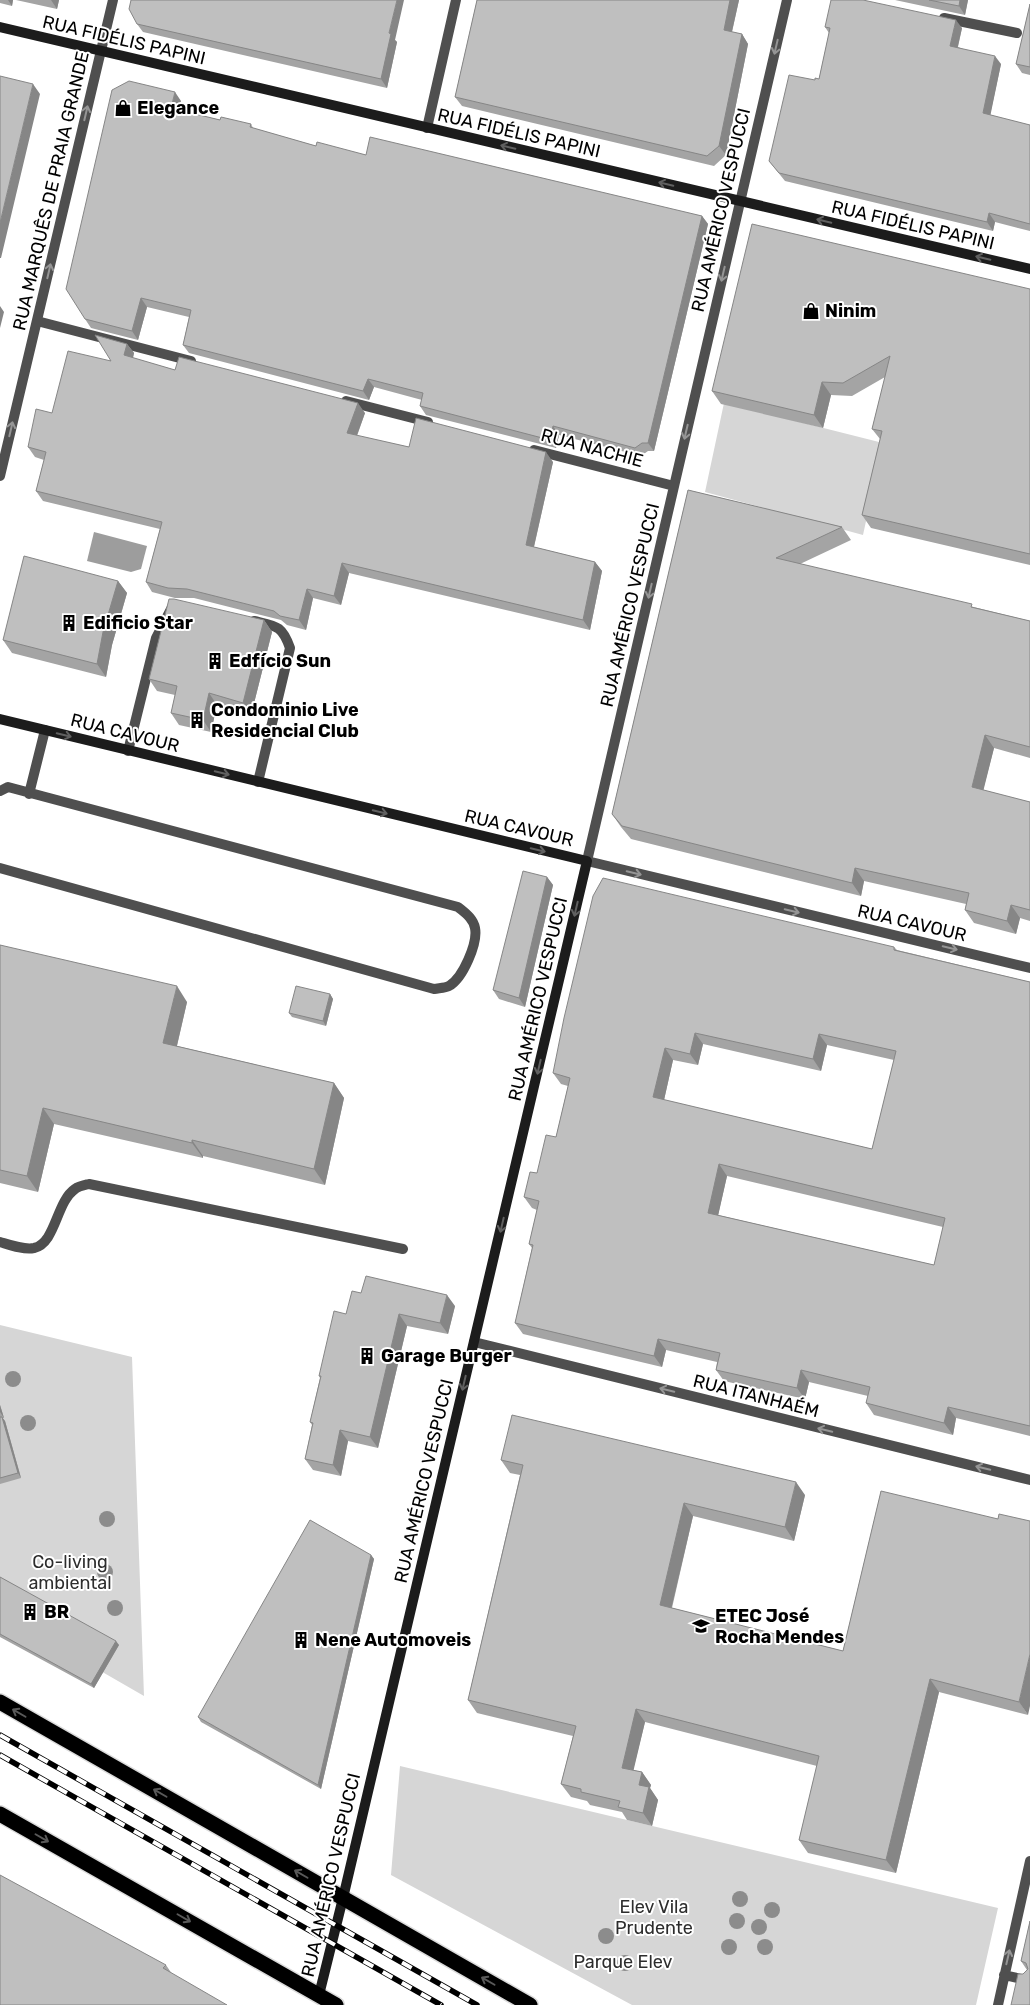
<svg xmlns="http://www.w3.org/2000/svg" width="1030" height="2005" font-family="Rubik,sans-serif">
<rect width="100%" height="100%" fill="#fff"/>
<path fill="#d6d6d6" d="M724 403 883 443 863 535 705 492Z
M0 1325 132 1357 144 1696 0 1613Z
M400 1766 998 1908 976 2005H632L391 1875Z"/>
<path fill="#9d9d9d" d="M94 532 147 546 141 569 131 572 87 561Z"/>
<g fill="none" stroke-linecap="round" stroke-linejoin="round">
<g stroke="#dbdbdb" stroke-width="18">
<path id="highway" d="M0 1702 530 2005
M0 1814 336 2005"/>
</g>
<path stroke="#4f4f4f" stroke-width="10" d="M254 621C276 626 282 625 290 648L258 782
M128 751 156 638 171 609
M0 791 8 787 458 907C465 913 473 918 475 928 478 943 463 978 449 986 445 988 439 988 434 989L0 868
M29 794 45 730
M0 1242C10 1245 24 1250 34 1248 56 1243 56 1202 75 1189 79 1186 85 1185 89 1184L403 1249"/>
<path stroke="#4f4f4f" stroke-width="10" d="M787 0 587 861 1030 968
M944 18 1017 33
M427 128 456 0
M37 321 191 361
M346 401 428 422
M534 450 674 486
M0 476 113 0
M474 1342 1030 1480
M1004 1975 1030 1981
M998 2005 1030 1861"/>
<path stroke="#1c1c1c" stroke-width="10" d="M0 27 1030 269
M0 719 587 861 343 1898 319 1995"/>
<use href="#highway" stroke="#000" stroke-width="15"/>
<g stroke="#000" stroke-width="5.5">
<path id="rail" d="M0 1735 477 2005
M0 1755 441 2005"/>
</g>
<use href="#rail" stroke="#fff" stroke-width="4" stroke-dasharray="11" stroke-linecap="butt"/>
</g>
<g fill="#8c8c8c">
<circle cx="13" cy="1379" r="8"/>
<circle cx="28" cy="1423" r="8"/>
<circle cx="107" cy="1519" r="8"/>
<circle cx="105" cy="1572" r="8"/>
<circle cx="115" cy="1608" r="8"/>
<circle cx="740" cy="1899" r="8"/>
<circle cx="772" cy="1910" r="8"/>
<circle cx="737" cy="1921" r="8"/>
<circle cx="759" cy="1927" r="8"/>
<circle cx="606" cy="1936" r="8"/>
<circle cx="729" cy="1947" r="8"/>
<circle cx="765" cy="1947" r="8"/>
<circle cx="625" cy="1963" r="8"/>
</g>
<path fill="#a4a4a4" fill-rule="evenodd" d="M0 0H13L12 6 0 3Z
M16 0H59L57 9Z
M477 0H739L732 32 742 34 748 44 726 155 714 166 462 106 455 97Z
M895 0H968L965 15Z
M1030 4V75L1022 73 1016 64Z
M137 24 395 40 397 42 387 88 143 32Z
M825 27 962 28 958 47 1001 64 990 115 1030 125V231L995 222 993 231 785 181 769 161 815 80 819 79 829 33Z
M181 101 178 110 220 120 251 124 253 128 316 146 702 216 708 224 654 451H648L641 456 559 435 556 448 426 415 420 406 422 400 374 387 369 400 189 353 183 345 189 317 147 307 138 340 91 328 85 319Z
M1030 289V565L871 528 862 515 880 439 872 429 885 377 852 396 831 395 823 428 721 404 712 391Z
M127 344 134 353 133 358 175 370 365 413 357 436 409 447 553 462 534 547 595 562 602 571 590 630 349 573 341 605 313 598 306 630 287 625 281 620 194 598H175L152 592 146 582 160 529 43 501 36 491 44 460 35 457 28 447 52 413 111 361Z
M688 490 842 527 851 540 800 564 1030 621V758L994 748 983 790 1030 802V921L1020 918 1016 934 974 923 965 910 966 904 864 881 861 896 631 839 621 827 612 814Z
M118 581 127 593 112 645 106 677 12 653 3 640Z
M264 620 272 632 251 715 217 705 211 732 179 725 171 713 175 695 157 691 149 679Z
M547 877 553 885 525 1007 499 999 493 990Z
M0 945 187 1002 177 1046 334 1083 344 1098 325 1185 203 1156V1158L54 1124 38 1192 0 1183Z
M894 947 897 950 1030 982V1436L956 1418 953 1435 874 1415 866 1403 868 1396 809 1382 805 1399 724 1381 716 1370 717 1362 666 1350 662 1367 523 1334 515 1323 532 1248 529 1244 537 1210 532 1208 524 1197 537 1173 556 1137 568 1086 561 1084 553 1073ZM703 1044 821 1071 827 1045 894 1060 872 1149 664 1100 673 1060 698 1065ZM727 1176 943 1227 934 1265 718 1215Z
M330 994 333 999 326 1026 292 1017 289 1013Z
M361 1293 455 1306 448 1334 407 1326 378 1448 348 1441 341 1476 313 1470 305 1459 312 1425 310 1422 320 1378 319 1376 346 1314Z
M0 1405 4 1418H2L5 1421 21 1478 0 1484Z
M501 1460 805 1495 794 1541 693 1516 672 1608 843 1651 881 1491 1028 1715 939 1692 896 1873 808 1853 799 1840 817 1766 645 1722 633 1770 642 1772 651 1785 650 1788 658 1800 652 1826 627 1820 622 1812 590 1805 587 1801 571 1797 561 1784 573 1736 477 1713 468 1700 520 1475 510 1473Z
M371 1555 374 1559 321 1789 201 1722 198 1717Z
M0 1577 119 1645 94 1688 0 1637Z
M1030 1921V2005L1023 1974 1027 1970 1021 1961Z
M166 1965 172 1974 0 2005Z"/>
<path fill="#868686" d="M8 0H13L12 6Z
M51 0H59L57 9Z
M397 0H404L395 40 397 42 387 88 381 79 389 33Z
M730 0H739L730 40 724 30Z
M960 0H968L965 15 959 6Z
M956 20 962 28 956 54 950 46Z
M742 34 748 44 726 155 719 146Z
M995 56 1001 64 989 122 983 113Z
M33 84 40 94 1 258H0V223Z
M175 92 181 101 177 117 171 108Z
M989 213 995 222 993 231 987 222Z
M702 216 708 224 654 451 648 443Z
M141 298 147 307 138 340 132 331Z
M0 306 4 312 0 328Z
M127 344 134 353 131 365 124 355Z
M368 379 374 387 369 400 363 391Z
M822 382 831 395 823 428 814 415Z
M358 403 365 413 354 443 347 433Z
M553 426 559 435 556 448 550 440Z
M546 452 553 462 532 555 526 545Z
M595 562 602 571 590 630 583 620Z
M342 563 349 573 341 605 334 596Z
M118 581 127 593 112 645 106 677 97 664 103 632Z
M307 589 313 598 306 630 299 620Z
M264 620 272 632 251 715 243 703Z
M209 693 217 705 211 732 203 720Z
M985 735 994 748 981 800 972 787Z
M855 868 864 881 861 896 852 883Z
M547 877 553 885 525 1007 519 998Z
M1011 905 1020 918 1016 934 1007 921Z
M177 986 187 1002 174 1058 163 1043Z
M330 994 333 999 326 1026 323 1021Z
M695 1033 703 1044 698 1065 690 1054Z
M819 1034 827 1045 821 1071 813 1059Z
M665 1048 673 1060 662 1109 653 1097Z
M334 1083 344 1098 325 1185 314 1169Z
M43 1108 54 1124 38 1192 27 1176Z
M192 1140 203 1156V1158L192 1143Z
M719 1164 727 1176 716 1225 708 1213Z
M447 1295 455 1306 448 1334 440 1323Z
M399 1314 407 1326 378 1448 370 1437Z
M658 1339 666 1350 662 1367 654 1356Z
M801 1370 809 1382 805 1399 797 1388Z
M0 1405 4 1418 0 1412Z
M948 1407 956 1418 953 1435 944 1423Z
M2 1417 5 1421 21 1478 18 1473Z
M340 1430 348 1441 341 1476 333 1465Z
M796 1482 805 1495 794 1541 785 1527Z
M684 1503 693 1516 669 1618 660 1605Z
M371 1555 374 1559 321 1789 318 1785Z
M116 1641 119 1645 94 1688 91 1684Z
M1030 1654V1706L1028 1715 1019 1702Z
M930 1679 939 1692 896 1873 886 1860Z
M636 1709 645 1722 631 1781 622 1768Z
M642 1772 651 1785 650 1788 658 1800 652 1826 643 1813 639 1785Z"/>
<path fill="#bfbfbf" stroke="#868686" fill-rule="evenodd" d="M131 0H397L389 33 391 34 381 79 137 24 129 9Z
M477 0H730L724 30 742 34 719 146 707 156 455 97Z
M831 0H863L956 20 950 46 995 56 983 113 1030 125V224L989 213 987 222 779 173 769 161 789 75 815 80V78L819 79 830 28 825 27Z
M929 0H960L959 6Z
M1030 4V67L1016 64Z
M0 76 33 84 0 223Z
M129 81 175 92 171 108 220 120 221 117 251 124 250 127 316 146 317 142 366 155 370 137 702 216 648 443H642L635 448 553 426 550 440 420 406 423 393 368 379 363 391 183 345 191 310 141 298 132 331 85 319 66 289 112 90Z
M752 224 1030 289V554L862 515 882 431 872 429 890 356 843 383 822 382 814 415 712 391Z
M95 335 127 344 124 355 175 370 179 357 358 403 347 433 409 447 416 418 546 452 526 545 595 562 583 620 342 563 334 596 307 589 299 620 280 616 274 611 187 589 168 588 146 582 162 522 36 491 46 452 28 447 36 409 52 413 68 351 111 361Z
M688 490 842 527 776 558 972 604 971 607 1030 621V747L985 735 972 787 1030 802V910L1011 905 1007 921 965 910 969 893 855 868 852 883 622 826 612 814Z
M24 556 118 581 103 632 97 664 3 640Z
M169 599H174L264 620 243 703 209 693 203 720 171 713 177 686 149 679Z
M523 871 547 877 519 998 493 990Z
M603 878 894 947V950L1030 982V1426L948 1407 944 1423 866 1403 870 1387 801 1370 797 1388 716 1370 720 1353 658 1339 654 1356 515 1323 533 1245 529 1244 539 1201 524 1197 530 1172 537 1173 546 1135 556 1137 570 1078 553 1073 564 1018 593 896ZM695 1033 813 1059 819 1034 896 1051 872 1149 653 1097 665 1048 690 1054ZM719 1164 945 1218 934 1265 708 1213Z
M0 945 177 986 163 1043 334 1083 314 1169 192 1140V1143L43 1108 27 1176 0 1170Z
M296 986 330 994 323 1021 289 1013Z
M366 1276 447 1295 440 1323 399 1314 370 1437 340 1430 333 1465 305 1459 313 1423 310 1422 321 1376H319L334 1311 346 1314 352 1291 361 1293Z
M512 1415 796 1482 785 1527 684 1503 660 1605 843 1651 881 1491 998 1519 999 1514 1030 1521V1654L1019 1702 930 1679 886 1860 799 1840 819 1756 636 1709 622 1768 642 1772 639 1785 649 1787 643 1813 618 1807 620 1801 581 1792V1789L561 1784 576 1726 468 1700 523 1465 501 1460Z
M0 1417H2L18 1473 0 1478Z
M310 1520 371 1555 318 1785 198 1717Z
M0 1577 116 1641 91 1684 0 1634Z
M0 1875 166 1965 163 1968 227 2005H0Z
M1030 1921V2005H1011L1018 1974H1023L1028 1969 1026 1963 1021 1961Z"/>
<defs><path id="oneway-shaft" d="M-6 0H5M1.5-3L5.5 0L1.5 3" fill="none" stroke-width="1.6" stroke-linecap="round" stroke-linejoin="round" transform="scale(1.25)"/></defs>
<g stroke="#959595">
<use href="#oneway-shaft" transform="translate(776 47) rotate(103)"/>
<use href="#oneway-shaft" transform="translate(86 113) rotate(-77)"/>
<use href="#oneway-shaft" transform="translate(49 271) rotate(-77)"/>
<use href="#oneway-shaft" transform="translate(723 274) rotate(103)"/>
<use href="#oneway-shaft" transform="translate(11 429) rotate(-77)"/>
<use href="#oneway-shaft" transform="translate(686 432) rotate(103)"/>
<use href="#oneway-shaft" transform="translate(650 591) rotate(103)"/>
<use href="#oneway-shaft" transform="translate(634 873) rotate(13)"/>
<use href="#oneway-shaft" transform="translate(792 911) rotate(13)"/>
<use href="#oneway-shaft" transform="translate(950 948) rotate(13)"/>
<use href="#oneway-shaft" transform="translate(667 1390) rotate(-166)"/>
<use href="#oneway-shaft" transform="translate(825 1430) rotate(-166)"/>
<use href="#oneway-shaft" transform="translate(983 1468) rotate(-166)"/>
<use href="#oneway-shaft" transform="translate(1008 1957) rotate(-77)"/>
</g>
<g stroke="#606060">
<use href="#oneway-shaft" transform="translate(508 147) rotate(-167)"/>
<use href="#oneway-shaft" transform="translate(666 184) rotate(-167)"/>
<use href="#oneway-shaft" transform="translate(824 221) rotate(-167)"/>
<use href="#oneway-shaft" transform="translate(983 258) rotate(-167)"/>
<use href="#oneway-shaft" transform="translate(64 735) rotate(14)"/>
<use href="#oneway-shaft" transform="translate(222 773) rotate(14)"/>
<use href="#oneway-shaft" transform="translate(380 812) rotate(14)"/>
<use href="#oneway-shaft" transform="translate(538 850) rotate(13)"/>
<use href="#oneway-shaft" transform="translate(576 909) rotate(103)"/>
<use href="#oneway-shaft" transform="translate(539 1067) rotate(103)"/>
<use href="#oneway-shaft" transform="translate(502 1225) rotate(103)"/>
<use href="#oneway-shaft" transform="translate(464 1383) rotate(103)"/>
</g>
<g stroke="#595959">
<use href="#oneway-shaft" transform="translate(19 1713) rotate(-150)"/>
<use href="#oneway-shaft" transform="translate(160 1793) rotate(-150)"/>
<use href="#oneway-shaft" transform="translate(42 1838) rotate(30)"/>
<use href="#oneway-shaft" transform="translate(301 1874) rotate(-150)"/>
<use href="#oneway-shaft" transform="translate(184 1918) rotate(30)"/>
<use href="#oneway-shaft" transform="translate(488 1981) rotate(-150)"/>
</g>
<defs>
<g id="shop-bare" transform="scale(1.35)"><path d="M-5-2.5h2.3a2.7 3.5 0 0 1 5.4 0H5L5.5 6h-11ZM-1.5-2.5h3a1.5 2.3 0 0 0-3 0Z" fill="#000" stroke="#fff" stroke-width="2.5" paint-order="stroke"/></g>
<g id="building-bare" transform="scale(1.35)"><path d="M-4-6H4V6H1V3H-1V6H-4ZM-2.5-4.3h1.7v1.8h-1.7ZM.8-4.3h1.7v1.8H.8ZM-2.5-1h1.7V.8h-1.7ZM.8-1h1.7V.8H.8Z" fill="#000" stroke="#fff" stroke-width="2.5" paint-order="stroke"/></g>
<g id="university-bare" transform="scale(1.35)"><path d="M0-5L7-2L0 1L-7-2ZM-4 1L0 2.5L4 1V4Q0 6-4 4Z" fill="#000" stroke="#fff" stroke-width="2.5" paint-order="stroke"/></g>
</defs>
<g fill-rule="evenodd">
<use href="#shop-bare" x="123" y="108"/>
<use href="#shop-bare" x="811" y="311"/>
<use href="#building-bare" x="69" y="623"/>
<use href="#building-bare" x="215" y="661"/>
<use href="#building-bare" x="197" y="720"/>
<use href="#building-bare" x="367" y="1356"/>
<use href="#building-bare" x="30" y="1612"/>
<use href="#university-bare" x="701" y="1626"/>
<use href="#building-bare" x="301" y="1640"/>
</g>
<g text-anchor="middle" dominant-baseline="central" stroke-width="4" stroke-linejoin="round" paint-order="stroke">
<g font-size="18" fill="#000" stroke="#fff">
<text transform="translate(124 40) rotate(13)">RUA FIDÉLIS PAPINI</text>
<text transform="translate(519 133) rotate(13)">RUA FIDÉLIS PAPINI</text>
<text transform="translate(51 191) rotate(-77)">RUA MARQUÊS DE PRAIA GRANDE</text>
<text transform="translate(721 210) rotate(-77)">RUA AMÉRICO VESPUCCI</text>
<text transform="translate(913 225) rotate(13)">RUA FIDÉLIS PAPINI</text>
<text transform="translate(592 448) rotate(15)">RUA NACHIE</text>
<text transform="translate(630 605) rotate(-77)">RUA AMÉRICO VESPUCCI</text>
<text transform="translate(125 733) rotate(14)">RUA CAVOUR</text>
<text transform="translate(519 828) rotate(13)">RUA CAVOUR</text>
<text transform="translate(912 923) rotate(13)">RUA CAVOUR</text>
<text transform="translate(538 999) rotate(-77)">RUA AMÉRICO VESPUCCI</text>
<text transform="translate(756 1396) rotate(14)">RUA ITANHAÉM</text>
<text transform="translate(424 1481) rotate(-77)">RUA AMÉRICO VESPUCCI</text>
<text transform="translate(331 1875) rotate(-77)">RUA AMÉRICO VESPUCCI</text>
</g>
<g font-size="18" font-weight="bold" fill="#000" stroke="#fff" text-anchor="start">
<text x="137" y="108">Elegance</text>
<text x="825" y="311">Ninim</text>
<text x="83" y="623">Edificio Star</text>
<text x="229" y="661">Edfício Sun</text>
<text x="211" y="710">Condominio Live<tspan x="211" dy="21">Residencial Club</tspan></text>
<text x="381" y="1356">Garage Burger</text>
<text x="44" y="1612">BR</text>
<text x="715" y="1616">ETEC José<tspan x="715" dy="21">Rocha Mendes</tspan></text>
<text x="315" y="1640">Nene Automoveis</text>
</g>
<g font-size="18" fill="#2d2d2d" stroke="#fff">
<text x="70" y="1562">Co-living<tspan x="70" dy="21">ambiental</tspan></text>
<text x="654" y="1907">Elev Vila<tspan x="654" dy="21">Prudente</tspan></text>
<text x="623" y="1962">Parque Elev</text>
</g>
</g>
</svg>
